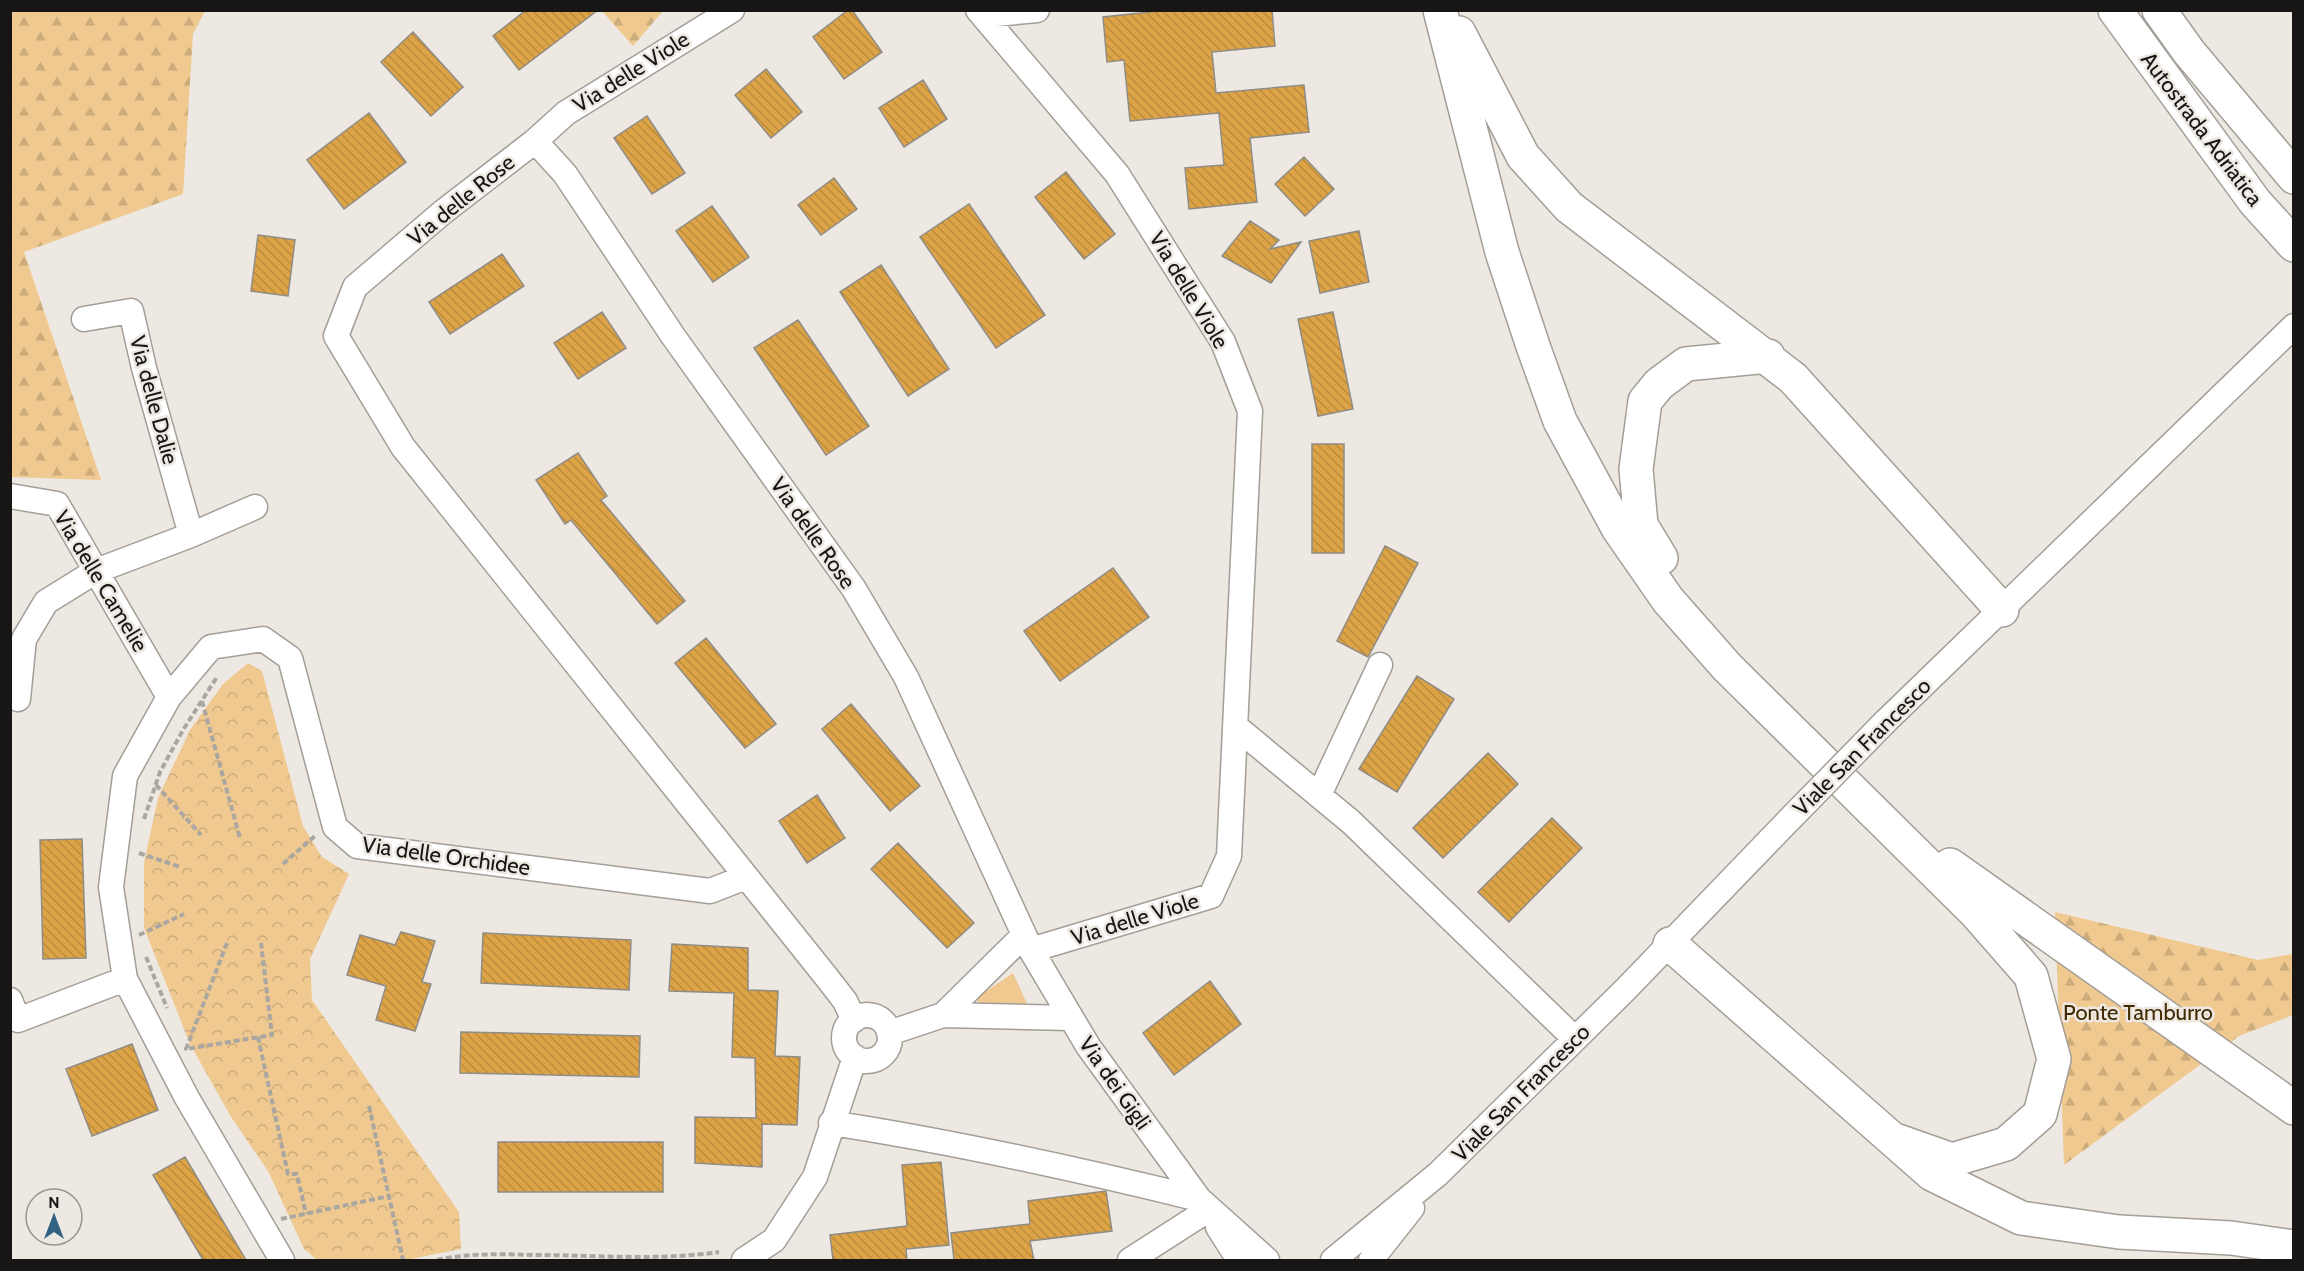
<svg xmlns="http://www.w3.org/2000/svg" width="2304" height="1271" font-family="Cabin,sans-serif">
<defs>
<pattern id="forest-firs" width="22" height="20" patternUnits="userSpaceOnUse" patternTransform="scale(1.5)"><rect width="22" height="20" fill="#efc990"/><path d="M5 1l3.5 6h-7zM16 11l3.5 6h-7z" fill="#ccac7b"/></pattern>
<pattern id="park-crowns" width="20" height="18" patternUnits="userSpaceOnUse" patternTransform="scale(1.5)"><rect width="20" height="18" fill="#efc990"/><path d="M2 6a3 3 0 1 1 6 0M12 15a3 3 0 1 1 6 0" fill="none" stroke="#ccac7b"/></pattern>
<pattern id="building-back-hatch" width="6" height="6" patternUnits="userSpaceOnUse" patternTransform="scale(1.5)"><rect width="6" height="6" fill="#dca446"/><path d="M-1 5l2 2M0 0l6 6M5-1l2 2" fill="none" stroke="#bc8c3c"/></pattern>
</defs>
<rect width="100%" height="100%" fill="#ede8e1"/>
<path fill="#efc990" d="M1013 973 1028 1006 984 1010 976 998Z"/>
<path fill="url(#forest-firs)" d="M11 10 205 11 193 34 183 194 24 252 101 480 11 477Z
M602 11H663L633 46Z
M2055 912 2258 960 2293 954V1015L2239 1036 2064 1165Z"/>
<path fill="url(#park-crowns)" d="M248 663 262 671 303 826 322 857 349 874 310 959 312 1000 459 1212 461 1249 406 1260H317L304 1249 268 1171 231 1117 190 1044 144 928V863L158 798 190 730 223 684Z"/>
<path fill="url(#building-back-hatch)" stroke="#908c85" stroke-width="1.5" d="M526 10H598L519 70 493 36Z
M848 10H852L882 52 844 79 813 37Z
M1169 10H1272L1275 46 1212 52 1216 93 1304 85 1309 132 1250 138 1257 202 1189 209 1185 168 1224 165 1219 113 1130 121 1124 60 1107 62 1103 17Z
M413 32 463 87 431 116 381 62Z
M766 69 802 112 771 138 735 95Z
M923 80 947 119 904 147 879 108Z
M369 113 406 162 344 209 307 160Z
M647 116 685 173 652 194 614 138Z
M1304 157 1334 189 1305 216 1275 184Z
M1066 172 1115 234 1084 259 1035 197Z
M834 178 857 209 821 235 798 205Z
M969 204 1045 315 996 348 920 237Z
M712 206 749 257 713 282 676 231Z
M1250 221 1279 240 1270 249 1301 242 1271 283 1222 256Z
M1359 231 1369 282 1320 293 1309 241Z
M258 235 295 240 288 296 251 291Z
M502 254 524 286 450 334 429 302Z
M881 265 949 369 908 396 840 292Z
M602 312 626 348 578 379 554 343Z
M1333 312 1353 409 1318 416 1298 319Z
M798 320 869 426 826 455 754 348Z
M1312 444H1344V553H1312Z
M578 453 607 496 601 500 685 601 657 624 571 520 565 524 536 480Z
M1385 546 1418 563 1368 657 1337 641Z
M1113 568 1149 617 1060 681 1024 631Z
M706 638 776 724 745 748 675 663Z
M1417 676 1454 699 1397 792 1359 769Z
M851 704 920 786 890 811 822 729Z
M1488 753 1518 784 1443 858 1413 828Z
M817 795 845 838 807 863 779 821Z
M1552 818 1582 848 1509 922 1478 892Z
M82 839 86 958 43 959 40 840Z
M898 843 974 923 947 948 871 869Z
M401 932 435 941 422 982 431 984 415 1031 376 1020 386 986 347 975 360 935 395 945Z
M483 933 631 940 629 990 481 983Z
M672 944 748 948V990L778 991 775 1056 800 1057 797 1125 762 1124V1167L695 1163V1117L756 1118 755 1058 732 1057 734 993 669 991Z
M1210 981 1241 1024 1174 1075 1143 1033Z
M461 1032 640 1036 639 1077 460 1073Z
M132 1044 158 1110 92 1136 66 1069Z
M498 1142H663V1192H498Z
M185 1157 246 1260H203L153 1175Z
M941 1162 949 1245 906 1249 907 1260H833L830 1235 907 1226 902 1165Z
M1106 1191 1112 1231 1030 1241 1034 1260H954L951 1233 1030 1224 1028 1201Z"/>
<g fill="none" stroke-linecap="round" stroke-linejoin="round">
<g stroke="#a39e97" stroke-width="27">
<path id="minor" d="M978 10 1117 174 1223 342 1250 411 1229 856 1211 896 1031 950
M985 15 1037 10
M535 141 566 113 732 10
M10 496 57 504 169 697
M191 535 255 507
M18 699 24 639 46 602 96 571 191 535 144 368 131 311 84 319
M1885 722 2294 326
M1235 726 1351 822 1575 1039
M1319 795 1380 665
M10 1000 18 1020 125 979
M943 1015 1024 935
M844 1038a23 23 0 1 1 46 0a23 23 0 1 1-46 0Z
M854 1020 845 1001 828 979 403 447 336 336 355 287 443 212 535 141 565 174 673 336 854 589 906 677 1031 950 1088 1046 1199 1199 1267 1260
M889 1033 943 1015 1070 1018
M831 1123C955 1142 1077 1169 1199 1199
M1218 1227 1239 1260
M282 1260 187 1098 125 979 111 887 125 776 169 697 211 647 263 639 290 658 335 827 357 846 710 891 746 877
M744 1260 774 1240 815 1177 855 1057
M1130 1260 1208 1210
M1333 1260 1438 1174 1625 990 1789 820
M1371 1260 1412 1208"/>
</g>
<g stroke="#a39e97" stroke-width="36">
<path id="highway" d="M1440 10 1502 252 1533 346 1560 421 1618 528 1668 600 1727 667 1975 912 2031 976 2054 1059 2040 1114 2006 1144 1952 1160 1898 1141
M2115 10 2255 202 2294 245
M2159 10 2189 52 2294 177
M1459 33 1523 156 1569 207 1793 378 2002 610
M1661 558 1641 525 1636 469 1645 401 1659 384 1686 364 1768 356
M1950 865 2294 1108
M1670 944 1932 1174 2021 1218 2119 1232 2231 1238 2294 1247"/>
</g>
<path stroke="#aaa6a1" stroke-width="4" stroke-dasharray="6 3" stroke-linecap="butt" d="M202 701 240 838
M156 785 201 835
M144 819 160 772 183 730 217 677
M139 853 180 867
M283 864 316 835
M139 935 184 914
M227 943 186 1049 272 1035 261 943
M146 957 167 1008
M258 1037 288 1174H297L306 1214
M369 1106 403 1260
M281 1219 389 1196
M437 1260C469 1253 502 1254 534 1255 596 1255 658 1261 719 1252"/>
<use href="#minor" stroke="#fff" stroke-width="24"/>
<use href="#highway" stroke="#fff" stroke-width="33"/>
<g stroke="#a39e97" stroke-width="27" stroke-linecap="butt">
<path id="minor-bridge" d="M1789 820 1885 722"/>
</g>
<use href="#minor-bridge" stroke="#fff" stroke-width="24"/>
</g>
<g text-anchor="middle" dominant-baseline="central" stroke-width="5" stroke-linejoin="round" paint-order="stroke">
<g font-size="22" fill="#181614" stroke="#ede8e1">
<text transform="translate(631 72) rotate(-32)">Via delle Viole</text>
<text transform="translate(2202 129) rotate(53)">Autostrada Adriatica</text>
<text transform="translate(461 200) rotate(-39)">Via delle Rose</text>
<text transform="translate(1189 290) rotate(59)">Via delle Viole</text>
<text transform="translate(154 400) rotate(75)">Via delle Dalie</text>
<text transform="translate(813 533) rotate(55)">Via delle Rose</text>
<text transform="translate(101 581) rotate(59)">Via delle Camelie</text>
<text transform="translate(1862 747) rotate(-45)">Viale San Francesco</text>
<text transform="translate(446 856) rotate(8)">Via delle Orchidee</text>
<text transform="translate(1135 919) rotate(-17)">Via delle Viole</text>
<text transform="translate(1115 1083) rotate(55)">Via dei Gigli</text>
<text transform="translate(1521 1093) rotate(-45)">Viale San Francesco</text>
</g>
<g font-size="22" fill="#402a01" stroke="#ede8e1">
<text x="2138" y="1012">Ponte Tamburro</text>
</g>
</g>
<rect width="2304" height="1271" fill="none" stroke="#181614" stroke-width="24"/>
<g transform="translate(54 1217)"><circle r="28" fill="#ede8e1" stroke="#98948f" stroke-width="1.5"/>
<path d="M0-4.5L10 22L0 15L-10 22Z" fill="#326281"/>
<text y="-9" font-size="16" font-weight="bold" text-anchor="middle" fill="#181614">N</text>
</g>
</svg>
